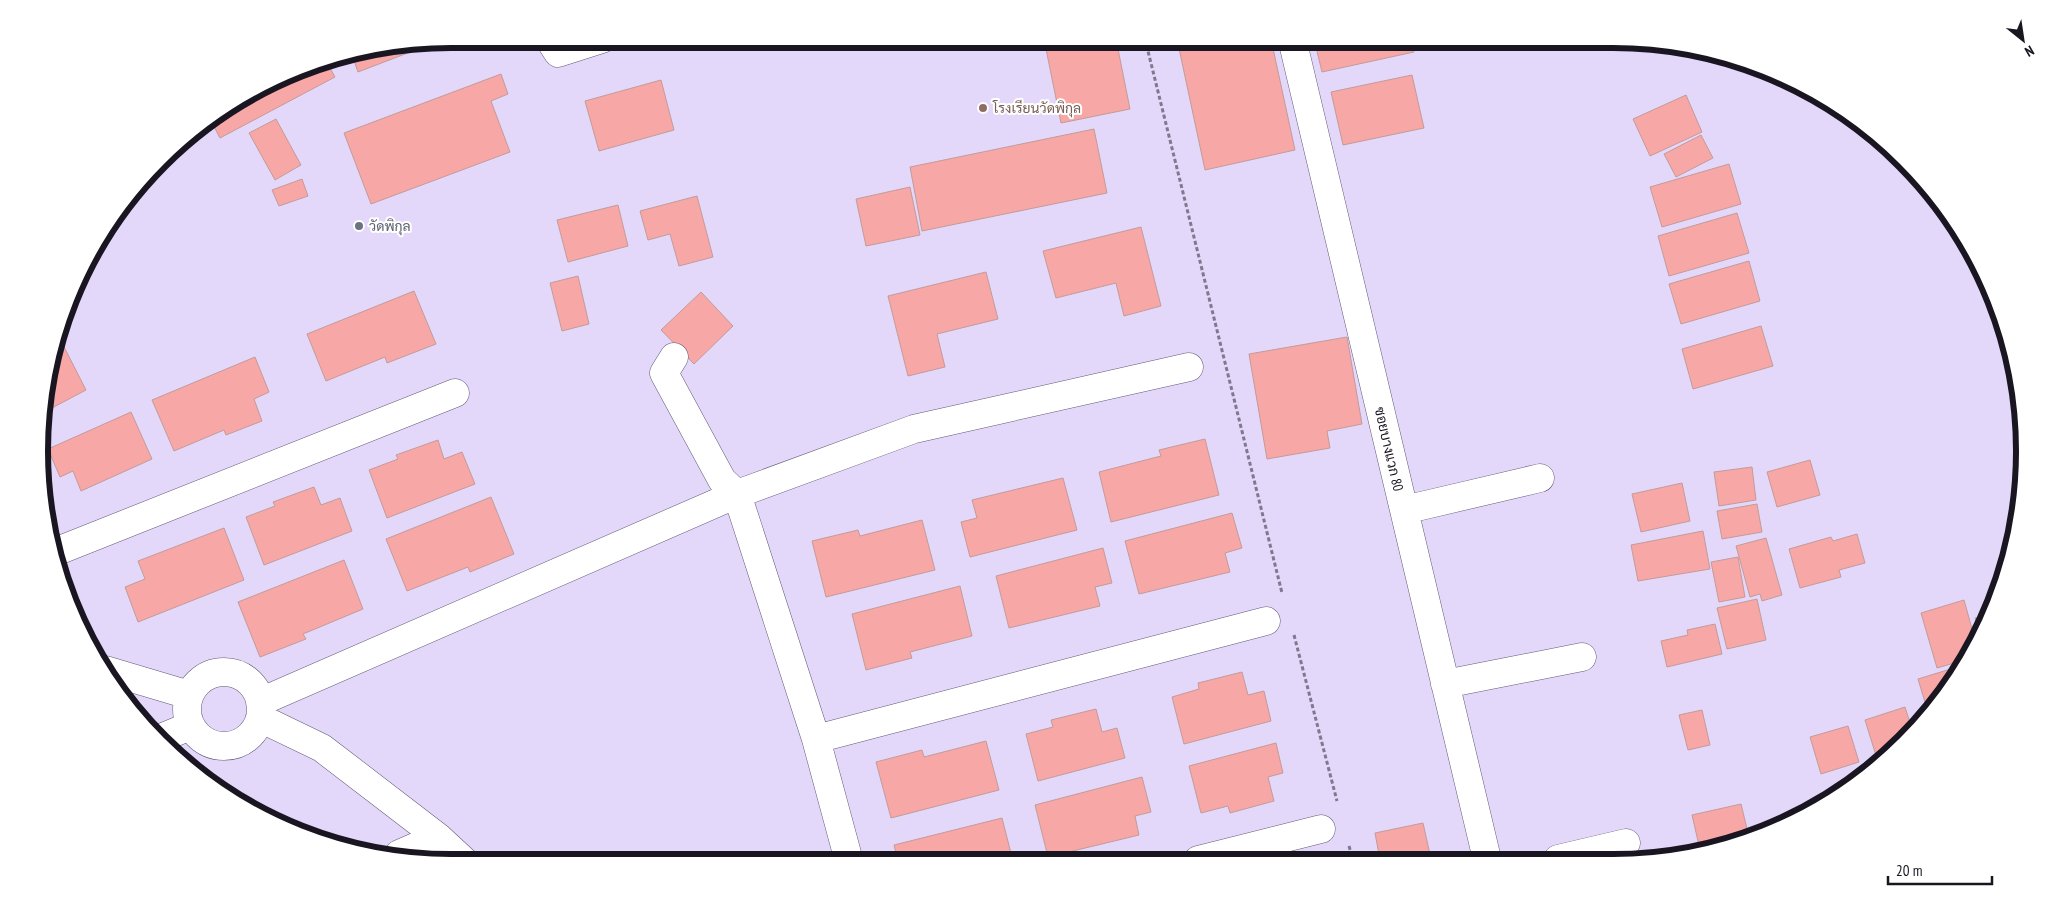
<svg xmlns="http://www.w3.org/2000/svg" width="2063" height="901" font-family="'PT Sans Narrow',Sarabun,sans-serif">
<rect width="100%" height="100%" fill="#e3d8fa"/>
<path fill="#f6a7a6" stroke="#c39b9a" d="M1044 39H1116L1130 109 1061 123Z
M1177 39H1271L1295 150 1205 170Z
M1314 39H1411L1414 52 1322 72Z
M1414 39H1460L1416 48Z
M439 41 358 72 352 55Z
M325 59 335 77 220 138 210 119 245 94 318 61Z
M501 74 508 94 491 101 510 152 371 204 344 133Z
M1412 75 1424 128 1343 145 1331 92Z
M661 80 674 130 599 151 585 101Z
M1686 95 1702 132 1650 156 1633 119Z
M276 119 301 165 275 180 249 133Z
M1094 129 1107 193 922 231 910 167Z
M1701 135 1713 158 1676 177 1664 154Z
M1729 164 1741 204 1662 227 1650 187Z
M302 179 308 196 279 206 272 190Z
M910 187 920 235 866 246 856 199Z
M697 196 713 257 679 266 670 234 648 240 640 211Z
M618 205 628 246 568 262 557 220Z
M1737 213 1749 253 1669 276 1658 236Z
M1141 227 1161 306 1124 316 1116 283 1056 298 1043 251Z
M1749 261 1760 301 1681 324 1669 284Z
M986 272 998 319 937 334 945 367 908 376 888 296Z
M578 276 589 324 562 331 550 283Z
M414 291 436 344 387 363 385 357 326 381 307 334Z
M701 292 733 326 694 364 661 330Z
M1761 326 1773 366 1693 389 1682 349Z
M59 337 86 390 52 408 44 392 47 370Z
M1347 337 1362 424 1327 431 1330 448 1267 459 1249 354Z
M255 357 269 392 254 399 262 421 226 435 224 430 174 451 152 400Z
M131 412 152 459 81 491 73 471 60 477 48 449Z
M1205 439 1219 495 1111 522 1099 472 1161 456 1159 450Z
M438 440 444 459 462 452 475 484 387 518 369 470 398 459 396 455Z
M1810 460 1820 495 1777 507 1767 472Z
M1752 467 1756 500 1719 506 1714 472Z
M1063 478 1077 530 970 557 961 522 977 518 972 500Z
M1682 483 1690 521 1641 532 1632 494Z
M314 487 321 505 340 498 352 531 264 565 246 517 275 506 273 502Z
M491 497 514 554 470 572 468 567 407 591 386 539Z
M1757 504 1762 532 1722 539 1717 511Z
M1232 513 1242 548 1225 553 1230 572 1139 594 1125 541Z
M922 520 935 570 826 597 812 541 858 530 860 536Z
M224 528 244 580 138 622 125 587 145 579 138 561Z
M1703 531 1710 569 1638 581 1631 545Z
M1857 534 1865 563 1839 570 1841 577 1800 588 1789 549 1831 537 1833 541Z
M1766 538 1782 595 1762 601 1760 594 1750 597 1736 546Z
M1103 548 1112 583 1095 587 1100 606 1009 628 996 576Z
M1738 557 1745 597 1719 602 1711 562Z
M344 560 363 609 303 634 306 639 260 657 238 602Z
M960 586 972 636 910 652 912 658 866 670 852 614Z
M1757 599 1766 640 1727 649 1717 608Z
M1964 600 1974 636 1961 661 1937 668 1921 613Z
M1985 616 1978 629 1975 618Z
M1715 624 1722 654 1667 667 1661 641 1688 635 1687 630Z
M1957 667 1939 701 1928 712 1918 679Z
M1242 672 1248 695 1264 691 1271 721 1184 744 1172 697 1199 689 1198 683Z
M1905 707 1912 729 1878 762 1865 720Z
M1096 709 1102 732 1117 728 1125 758 1038 781 1026 734 1053 727 1051 720Z
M1702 710 1710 745 1688 750 1679 715Z
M1848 726 1859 762 1821 774 1810 737Z
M986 741 999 790 891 818 876 762 922 750 924 757Z
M1276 743 1283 773 1268 777 1274 801 1230 813 1228 806 1201 813 1189 766Z
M1142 777 1151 812 1135 816 1139 835 1048 857 1035 805Z
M1741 804 1749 837 1700 850 1692 815Z
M1002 818 1013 861H898L894 845Z
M1423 823 1431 859 1380 860 1375 833Z"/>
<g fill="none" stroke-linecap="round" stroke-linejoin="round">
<g stroke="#625976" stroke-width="29">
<path id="minor" d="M549 39 558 53 602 39
M1292 39 1487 859
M674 357 664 373 722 480 737 494 816 739 849 861
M1404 510 1540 478
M55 552 455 393
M105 670 189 695
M187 709a37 37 0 1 1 74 0a37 37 0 1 1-74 0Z
M1445 684 1582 657
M260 702 737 494 914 429 1189 367
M260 718 322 748 438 837 465 862
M161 738 190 726
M816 739 1266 621
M399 854 438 837
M1558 859 1626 843
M1198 860 1321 829"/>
</g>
<path stroke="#80788f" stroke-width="3" stroke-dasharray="4 2.5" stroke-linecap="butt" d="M1145 39 1282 593
M1294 635 1337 801
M1349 846 1353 860"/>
<use href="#minor" stroke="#fff" stroke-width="28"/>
</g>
<circle fill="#8d6e63" stroke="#fff" stroke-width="2" cx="983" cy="108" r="5"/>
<circle fill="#6b7280" stroke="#fff" stroke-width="2" cx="359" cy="226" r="5"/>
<g text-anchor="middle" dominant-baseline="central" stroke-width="4" stroke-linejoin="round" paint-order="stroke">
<g font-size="14" fill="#785e54" stroke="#fff" text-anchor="start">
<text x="993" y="108">โรงเรียนวัดพิกุล</text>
</g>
<g font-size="14" fill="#5b616d" stroke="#fff" text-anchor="start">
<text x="369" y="226">วัดพิกุล</text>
</g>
<g font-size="14" fill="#1a1621" stroke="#fff">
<text transform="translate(1389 449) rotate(77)">ซอยบางแวก 80</text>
</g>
</g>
<path d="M0 0H2063V901H0ZM451 48H1613A403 403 0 0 1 2016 451V451A403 403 0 0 1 1613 854H451A403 403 0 0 1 48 451V451A403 403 0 0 1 451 48Z" fill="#fff" fill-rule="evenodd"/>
<path fill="none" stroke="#1a1621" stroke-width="6" d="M451 48H1613A403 403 0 0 1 2016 451V451A403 403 0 0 1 1613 854H451A403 403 0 0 1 48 451V451A403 403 0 0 1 451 48Z"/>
<g transform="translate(2023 40) rotate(150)" stroke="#ffffff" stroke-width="4" paint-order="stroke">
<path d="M0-4L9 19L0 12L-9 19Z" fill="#1a1621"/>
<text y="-8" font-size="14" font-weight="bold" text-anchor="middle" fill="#1a1621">N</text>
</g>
<path d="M1888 876v8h104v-8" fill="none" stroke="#1a1621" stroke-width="2.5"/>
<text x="1896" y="876" font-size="15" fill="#1a1621" stroke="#ffffff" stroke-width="4" paint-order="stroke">20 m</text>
</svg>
